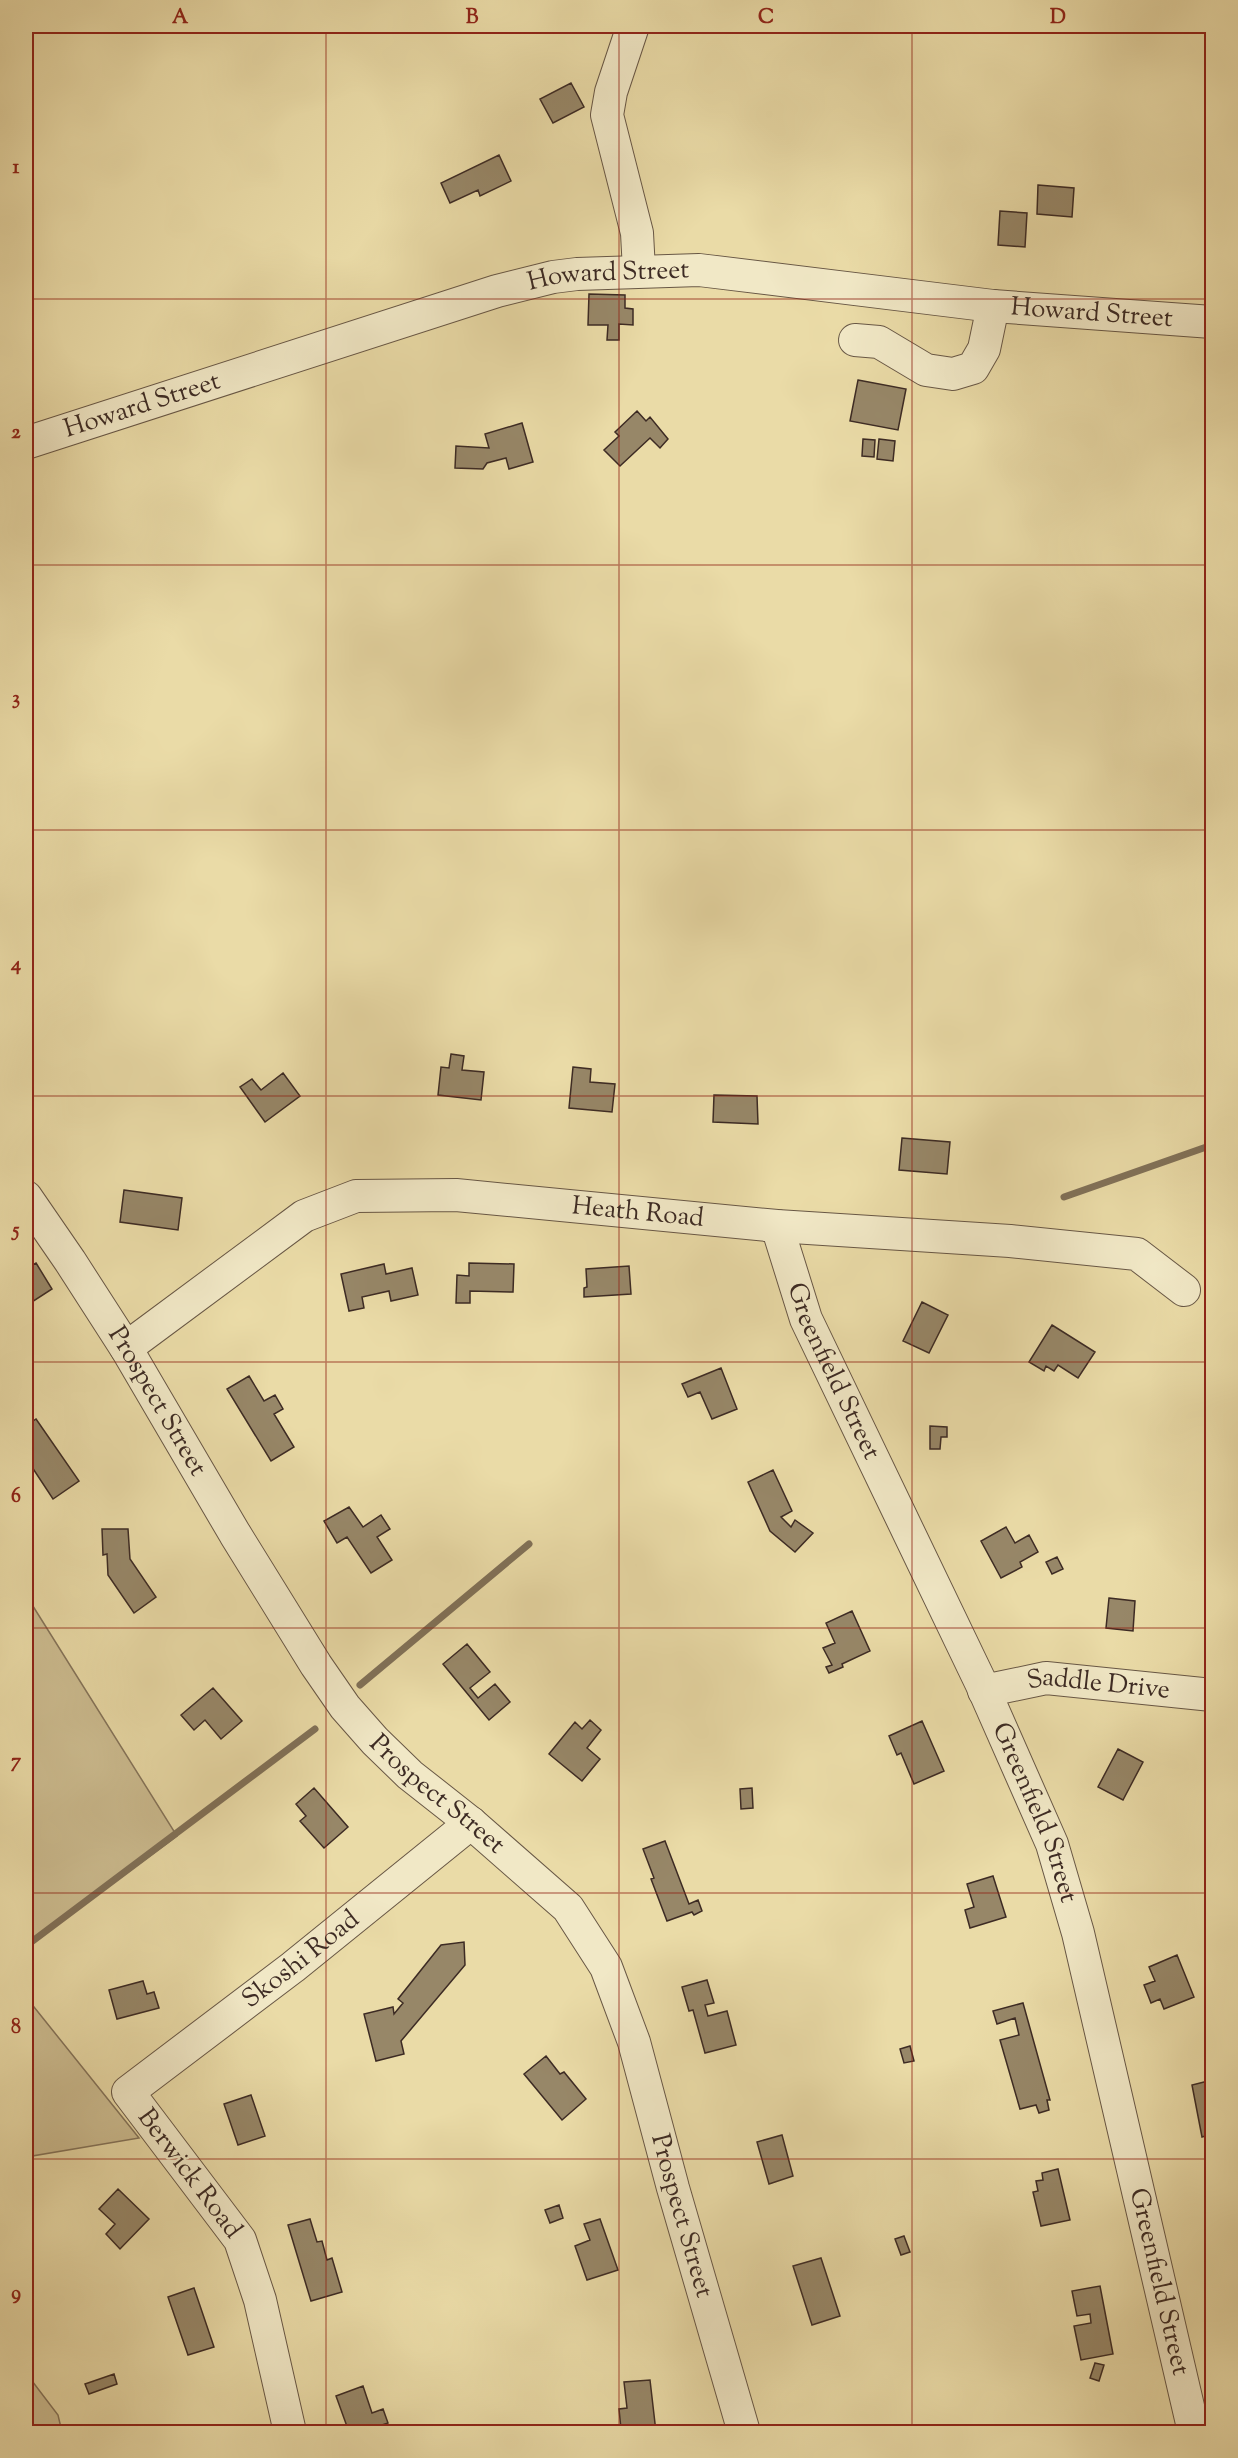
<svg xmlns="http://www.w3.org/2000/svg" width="1238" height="2458" font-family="'Sorts Mill Goudy',serif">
<rect width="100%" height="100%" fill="#eadba7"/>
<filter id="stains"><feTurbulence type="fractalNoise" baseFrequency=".00333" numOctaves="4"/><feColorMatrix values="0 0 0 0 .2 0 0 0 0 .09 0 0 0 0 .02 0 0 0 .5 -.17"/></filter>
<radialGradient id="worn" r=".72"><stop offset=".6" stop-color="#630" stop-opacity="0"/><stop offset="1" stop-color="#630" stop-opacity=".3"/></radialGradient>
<path fill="#cdbd91" stroke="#85745a" stroke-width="1.5" d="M26 1595 177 1836 26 1947Z
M26 1997 139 2138 26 2157Z
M26 2373 58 2415 62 2432H26Z"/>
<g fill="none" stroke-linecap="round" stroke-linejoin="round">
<path stroke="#817158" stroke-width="7" d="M1064 1197 1212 1145
M360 1685 529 1544
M26 1946 315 1729"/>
</g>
<path fill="#978768" stroke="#3d2b24" stroke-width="1.5" d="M571 83 584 107 553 123 540 99Z
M499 155 511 181 480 196 478 190 450 203 441 183Z
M1038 185 1074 188 1072 217 1037 214Z
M1000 211 1027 213 1025 247 998 245Z
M589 294 625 295V308L633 309V325L619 324V340H607L608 325H588Z
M858 380 906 389 898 430 850 421Z
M637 411 646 421 650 417 668 439 660 448 650 438 620 466 604 450 619 436 615 432Z
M522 423 533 462 509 469 506 458 487 463 483 469 455 468 456 446 489 448 485 434Z
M863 439 875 440 874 457 862 456Z
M879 439 895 441 893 461 877 459Z
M451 1054 464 1056 462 1070 484 1072 481 1100 438 1095 441 1067 449 1068Z
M573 1067 591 1069 590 1082 615 1084 612 1112 569 1108Z
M283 1073 300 1096 265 1122 240 1087 252 1079 261 1090Z
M714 1095 757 1096 758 1124 713 1122Z
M902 1138 950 1142 947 1174 899 1170Z
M124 1190 182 1198 178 1230 120 1222Z
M36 1263 52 1289 32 1302 26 1293V1269Z
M469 1263 514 1264 513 1292 470 1291V1303H456L457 1275 469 1276Z
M384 1264 386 1274 412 1268 418 1295 391 1301 389 1291 362 1297 364 1308 349 1311 341 1274Z
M629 1266 631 1294 584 1297V1288L587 1287 586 1269Z
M922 1302 948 1315 929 1353 903 1341Z
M1052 1325 1095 1352 1078 1378 1058 1365 1054 1371 1046 1366 1044 1371 1029 1362Z
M721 1368 737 1409 712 1419 700 1392 688 1397 682 1384Z
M249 1376 264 1401 275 1395 283 1409 274 1414 294 1447 271 1461 227 1389Z
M36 1419 79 1481 53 1499 26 1458V1426Z
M930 1426 947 1427V1437H941L940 1449H930Z
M773 1470 792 1511 781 1517 791 1527 795 1520 813 1533 795 1552 770 1531 748 1482Z
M349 1507 363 1527 381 1515 390 1529 377 1537 392 1560 371 1573 347 1537 337 1543 324 1521Z
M1006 1527 1015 1543 1029 1535 1038 1552 1020 1562 1022 1567 1001 1578 981 1541Z
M102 1529H128L130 1559 156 1597 134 1613 108 1575 107 1554 103 1555Z
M1057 1557 1063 1569 1052 1574 1046 1562Z
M1109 1598 1135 1601 1133 1631 1106 1628Z
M852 1611 870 1651 842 1664 843 1667 829 1673 826 1667 832 1665 823 1648 835 1643 826 1623Z
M467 1644 490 1672 470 1688 478 1698 495 1684 510 1702 489 1720 443 1664Z
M213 1688 242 1721 221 1739 205 1720 194 1730 181 1715Z
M590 1720 601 1730 587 1748 600 1759 582 1781 549 1754 575 1722 582 1729Z
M922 1721 944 1771 914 1784 901 1753 897 1755 889 1736Z
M1118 1749 1143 1762 1123 1800 1098 1787Z
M314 1788 348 1827 324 1848 300 1821 306 1816 296 1804Z
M752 1788 753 1808 741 1809 740 1789Z
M665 1841 689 1904 698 1900 702 1911 694 1915 692 1912 667 1921 651 1879 654 1878 643 1849Z
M993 1876 1006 1917 970 1928 965 1910 974 1907 967 1884Z
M464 1942 465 1965 401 2041 404 2054 376 2061 364 2014 393 2007 394 2014 403 2003 398 1999 441 1945Z
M1177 1955 1194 1997 1164 2009 1160 1999 1151 2003 1144 1985 1155 1981 1149 1967Z
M707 1980 714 2003 705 2005 708 2016 727 2011 736 2045 705 2053 693 2010 689 2011 682 1987Z
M143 1981 147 1994 154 1992 159 2008 117 2019 109 1990Z
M1023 2003 1050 2100H1047L1049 2110 1039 2113 1036 2105 1020 2109 1000 2040 1019 2035 1015 2018 997 2024 993 2011Z
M910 2046 914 2061 904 2063 900 2049Z
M546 2056 560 2074 564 2072 586 2099 562 2120 524 2074Z
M1212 2080V2134L1202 2137 1192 2085Z
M251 2095 265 2136 238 2145 224 2104Z
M782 2135 793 2176 769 2184 757 2142Z
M1058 2169 1070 2220 1041 2226 1033 2192 1038 2191 1036 2181 1043 2180 1042 2173Z
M118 2189 149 2219 120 2249 106 2234 115 2224 99 2209Z
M559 2205 563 2218 550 2223 545 2210Z
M310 2219 317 2242 322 2241 327 2260 332 2258 342 2292 311 2301 288 2225Z
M600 2219 618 2270 587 2280 575 2246 590 2240 584 2224Z
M904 2236 910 2252 901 2255 895 2239Z
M821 2258 840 2316 812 2325 793 2266Z
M1100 2286 1113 2354 1081 2360 1074 2326 1091 2323 1090 2314 1077 2316 1072 2291Z
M194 2288 214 2347 188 2355 168 2297Z
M1095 2363 1104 2365 1099 2381 1090 2378Z
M114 2374 117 2384 89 2394 85 2384Z
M650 2380 656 2432H630L629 2428 621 2429 619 2409 627 2408 624 2382Z
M363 2386 372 2413 383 2409 388 2423 361 2432H349L336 2396Z"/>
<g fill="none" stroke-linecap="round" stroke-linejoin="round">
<g stroke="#685745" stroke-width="34">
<g id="minor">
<path d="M633 26 611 92 607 115 637 233 639 270"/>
<path d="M855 340 879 342 926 370 953 374 973 368 984 349 993 306"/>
<path id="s1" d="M26 443 497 291 553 277 577 274 699 270 993 306 1212 322"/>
<path id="s2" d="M26 1197 70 1261 126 1348 235 1534 316 1665 345 1707 375 1741 410 1775 471 1823 568 1908 606 1967 634 2042 673 2188 744 2432"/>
<path id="s3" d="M777 1226 806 1319 981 1683 1052 1844 1078 1933 1194 2432"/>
<path id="s4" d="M126 1348 304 1216 356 1196 456 1195 777 1226 1010 1241 1137 1254 1184 1290"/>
<path id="s5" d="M984 1691 1046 1678 1212 1695"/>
<path id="s6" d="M290 2432 260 2300 240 2240 128 2092 293 1967 471 1823"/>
</g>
</g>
<use href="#minor" stroke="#f1e8c6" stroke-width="32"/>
</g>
<path fill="none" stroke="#8f2418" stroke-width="1.5" stroke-opacity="0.55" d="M326 26V2432M619 26V2432M912 26V2432M26 299H1212M26 565H1212M26 830H1212M26 1096H1212M26 1362H1212M26 1628H1212M26 1893H1212M26 2159H1212"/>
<g text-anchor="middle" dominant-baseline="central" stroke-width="4.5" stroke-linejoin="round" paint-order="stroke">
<g font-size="26" fill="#3d2b24" stroke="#f1e8c6">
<text stroke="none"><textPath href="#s1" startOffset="608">Howard Street</textPath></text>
<text stroke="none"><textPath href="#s1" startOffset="1094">Howard Street</textPath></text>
<text stroke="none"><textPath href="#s1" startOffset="122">Howard Street</textPath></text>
<text stroke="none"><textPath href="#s4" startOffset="560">Heath Road</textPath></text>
<text stroke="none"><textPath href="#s3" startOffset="156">Greenfield Street</textPath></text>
<text stroke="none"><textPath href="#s2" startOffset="243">Prospect Street</textPath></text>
<text stroke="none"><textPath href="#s5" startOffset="116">Saddle Drive</textPath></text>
<text stroke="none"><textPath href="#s2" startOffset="729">Prospect Street</textPath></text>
<text stroke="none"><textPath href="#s3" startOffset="642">Greenfield Street</textPath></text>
<text stroke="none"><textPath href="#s6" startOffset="602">Skoshi Road</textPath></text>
<text transform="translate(189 2174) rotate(53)">Berwick Road</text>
<text stroke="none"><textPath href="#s2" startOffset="1233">Prospect Street</textPath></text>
<text stroke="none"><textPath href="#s3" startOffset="1128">Greenfield Street</textPath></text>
</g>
</g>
<rect width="1238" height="2458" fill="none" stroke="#eadba7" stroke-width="66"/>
<rect x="33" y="33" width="1172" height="2392" fill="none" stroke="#8f2418" stroke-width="2"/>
<g font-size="20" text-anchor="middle" font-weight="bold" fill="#8f2418">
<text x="180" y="23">A</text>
<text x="472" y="23">B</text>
<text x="766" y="23">C</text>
<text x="1058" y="23">D</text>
<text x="16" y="173">1</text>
<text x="16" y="438">2</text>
<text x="16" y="704">3</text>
<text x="16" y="970">4</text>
<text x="16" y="1236">5</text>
<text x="16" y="1502">6</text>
<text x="16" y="1767">7</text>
<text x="16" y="2033">8</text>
<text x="16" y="2299">9</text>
</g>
<rect width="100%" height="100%" filter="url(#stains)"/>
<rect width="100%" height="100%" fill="url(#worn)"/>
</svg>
